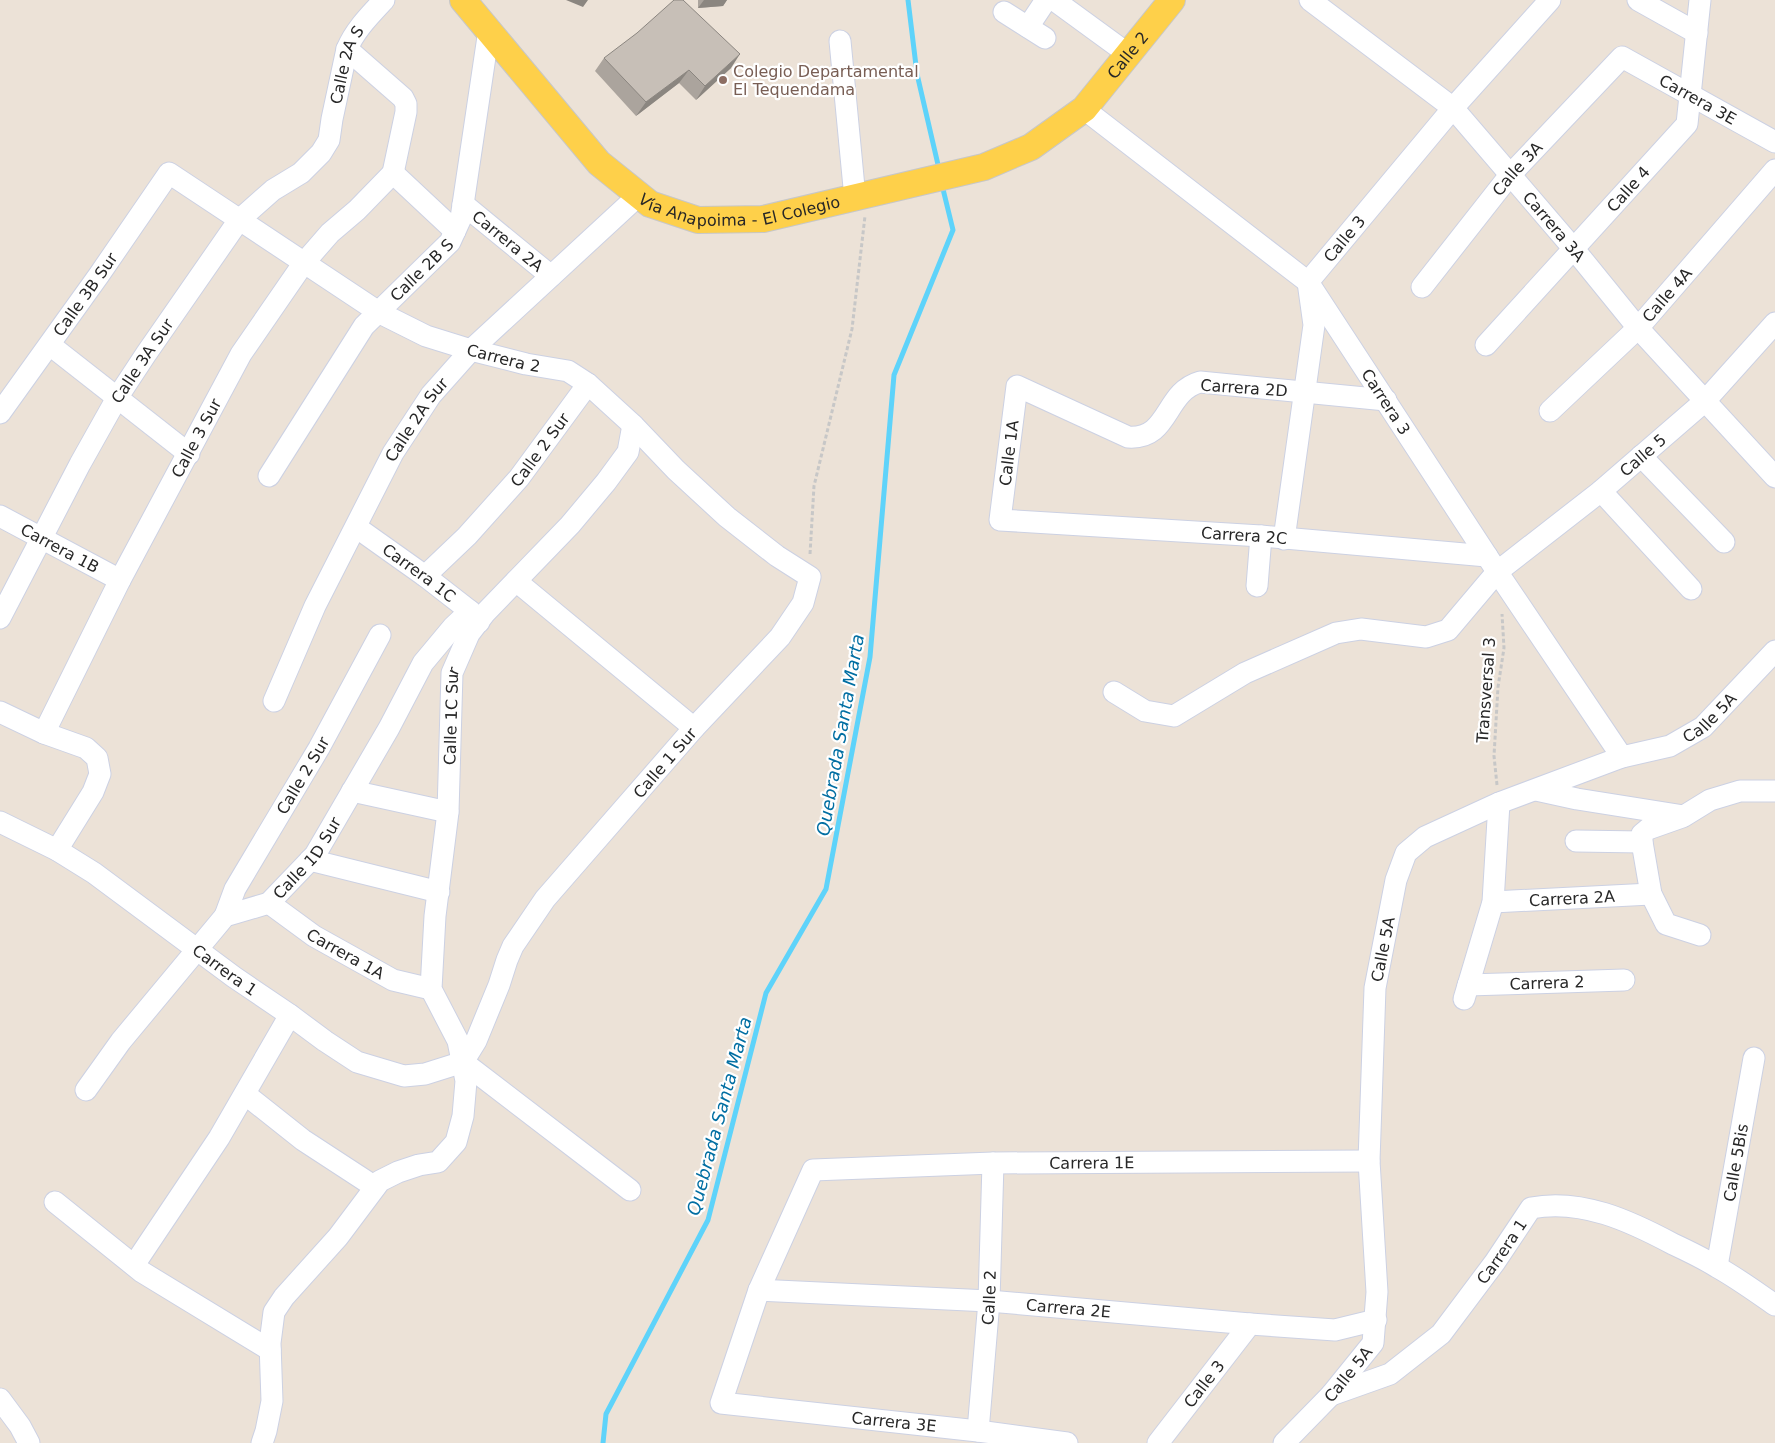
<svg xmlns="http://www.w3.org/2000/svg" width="1775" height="1443" font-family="'DejaVu Sans',sans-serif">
<rect width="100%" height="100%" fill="#ece2d7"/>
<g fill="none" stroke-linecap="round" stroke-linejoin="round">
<path stroke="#5ed3fa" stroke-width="5" d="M908 0 917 74 939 169
M603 1443 606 1414 708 1220 766 993 826 889 870 657 894 375 953 230 942 185"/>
<g stroke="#ccd1e3" stroke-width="23">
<g id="minor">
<path d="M1054 0 1128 54"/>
<path id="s1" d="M1310 0 1453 108 1573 248 1638 328 1775 477"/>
<path d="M1638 0 1697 33"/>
<path d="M1004 12 1045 38"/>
<path d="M1028 27 1046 0"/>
<path d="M840 41 855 198"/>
<path d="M347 49 403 98 406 104V112L393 173"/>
<path id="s2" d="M1084 109 1308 282 1502 579 1622 757"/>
<path d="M393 173 455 231"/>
<path id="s3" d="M463 204 551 276"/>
<path id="s4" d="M1422 287 1510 175 1622 57 1775 142"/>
<path d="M50 345 189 454"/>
<path id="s5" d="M1486 345 1687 124 1700 0"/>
<path id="s6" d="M1386 400 1200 382C1164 392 1170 440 1128 437L1017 386 1000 520 1261 536 1487 556"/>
<path id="s7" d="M1550 411 1638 328 1775 170"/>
<path id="s8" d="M0 413 99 275 169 173 380 313 426 336 471 350 526 364 568 371 588 384 633 425 676 470 727 517 777 556 810 577 803 603 780 637 694 728 545 899 513 946 507 960 499 985 476 1041 463 1062"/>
<path d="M1641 456 1724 542"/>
<path id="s9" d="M269 476 364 326 450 242 461 218 489 30"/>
<path d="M1601 491 1691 589"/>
<path id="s10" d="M0 516 120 580"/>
<path id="s11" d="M356 527 425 576 470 611 479 622"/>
<path id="s12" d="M1284 539 1314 325 1308 282 1453 108 1550 0"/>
<path id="s13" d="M425 576 467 536 519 478 588 384"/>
<path d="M516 581 694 728"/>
<path d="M1257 586 1261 536"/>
<path id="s14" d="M0 618 80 464 117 398 146 354 239 220 273 190 301 173 321 153 329 140 332 119 347 49C355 30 370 15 384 0"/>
<path id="s15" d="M1114 692 1145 711 1174 716 1245 673 1336 633 1361 629 1426 637 1448 630 1497 572 1601 491 1705 401 1775 323"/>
<path id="s16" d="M274 701 315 606 393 453 431 395 471 350 639 195"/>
<path d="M0 712 44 733 86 748 97 758 100 774 93 792 57 850"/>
<path id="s17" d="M44 733 120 580 241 354 303 264 330 233 357 210 393 173"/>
<path d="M1536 790 1577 799 1684 816 1710 800 1740 791H1775"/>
<path d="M352 791 448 812"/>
<path d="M1682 817 1648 829 1642 834V842L1651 894 1666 924 1700 935"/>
<path id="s18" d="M0 822 57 850 94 873 234 977 290 1015 325 1041 357 1062 404 1076 425 1074 463 1062"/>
<path d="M1576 841 1642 842"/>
<path d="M310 860 439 892"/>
<path id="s19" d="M1493 902 1651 894"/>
<path id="s20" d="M269 903 314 936 393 980 431 989"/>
<path id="s21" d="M225 916 235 889 319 748 380 635"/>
<path id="s22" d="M1468 985 1624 980"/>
<path d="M1464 999 1493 902 1499 803"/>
<path d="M463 1062 630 1190"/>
<path id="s23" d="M86 1090 121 1041 225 916 269 903 315 855 389 728 423 663 453 627 470 611"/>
<path d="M245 1094 303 1140 375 1187"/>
<path d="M55 1202 142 1272 270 1350"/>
<path d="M134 1265 219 1138 290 1015"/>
<path id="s24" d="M1717 1266 1754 1058"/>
<path id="s25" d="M759 1290 989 1301 1250 1324 1335 1330 1376 1320"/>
<path id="s26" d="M1331 1395 1390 1374 1441 1334 1495 1262 1531 1208C1581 1198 1630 1221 1673 1244 1688 1251 1703 1258 1717 1267 1737 1278 1756 1292 1775 1305"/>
<path d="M0 1399 20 1426 29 1443"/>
<path id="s27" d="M978 1431 989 1301 993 1163"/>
<path id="s28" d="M262 1443 266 1431 272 1401 270 1343 274 1312 284 1297 338 1237 380 1181 398 1172 419 1165 438 1162 456 1142 463 1116 466 1081 458 1041 431 989 435 916 448 812 452 673 469 634 485 613 570 525 606 482 628 452 633 425"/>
<path id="s29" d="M1067 1443 978 1431 721 1403 759 1290 813 1170 993 1163 1369 1161"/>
<path id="s30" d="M1158 1443 1250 1324"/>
<path id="s31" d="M1284 1443 1331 1395 1373 1343 1377 1292 1369 1161 1375 988 1396 880 1406 853 1425 837 1499 803 1622 757 1670 746 1703 727 1775 651"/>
</g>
</g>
<g stroke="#c7c7c7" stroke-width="28">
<g id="major">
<path id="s32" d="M463 0 599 163 650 204 698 220 763 219 984 167 1031 147 1084 109 1172 0"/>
</g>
</g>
<path stroke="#c7c7c7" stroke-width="3" stroke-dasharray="4 2.5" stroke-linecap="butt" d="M810 554 814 486 852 329 865 216
M1497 785 1494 756 1498 687 1504 648 1502 614"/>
<use href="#minor" stroke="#fff" stroke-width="21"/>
<use href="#major" stroke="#fed04a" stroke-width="26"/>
</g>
<path fill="#aba49d" d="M698 0H727L723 6 698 8Z
M604 58 731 68 696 100 679 83 636 116 595 71Z"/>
<path fill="#8b8680" d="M566 0H588L583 7Z
M704 0H727L723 6 698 8Z
M740 54 731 68 696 100 705 86Z
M689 70 679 83 636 116 646 102Z"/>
<path fill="#c7bfb7" stroke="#8b8680" d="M674 0H683L740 54 705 86 689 70 646 102 604 58 637 33Z"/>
<circle fill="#8d6e63" stroke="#fff" stroke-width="2" cx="723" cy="80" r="5"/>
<g text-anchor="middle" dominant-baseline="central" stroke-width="4.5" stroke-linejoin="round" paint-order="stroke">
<g font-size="16" fill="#272727" stroke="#fff">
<text stroke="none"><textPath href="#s32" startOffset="806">Calle 2</textPath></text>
<text stroke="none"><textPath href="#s14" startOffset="664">Calle 2A S</textPath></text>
<text stroke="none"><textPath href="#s4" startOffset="392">Carrera 3E</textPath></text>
<text stroke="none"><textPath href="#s4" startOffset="152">Calle 3A</textPath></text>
<text stroke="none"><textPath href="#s5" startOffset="211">Calle 4</textPath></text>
<text stroke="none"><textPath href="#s32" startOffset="369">Vía Anapoima - El Colegio</textPath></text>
<text stroke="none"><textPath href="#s1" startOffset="335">Carrera 3A</textPath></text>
<text stroke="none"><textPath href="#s12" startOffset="316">Calle 3</textPath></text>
<text stroke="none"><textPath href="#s3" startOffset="58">Carrera 2A</textPath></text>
<text stroke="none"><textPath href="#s9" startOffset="258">Calle 2B S</textPath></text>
<text stroke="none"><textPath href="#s8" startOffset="146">Calle 3B Sur</textPath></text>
<text stroke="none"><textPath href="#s7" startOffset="165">Calle 4A</textPath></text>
<text stroke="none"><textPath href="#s8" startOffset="679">Carrera 2</textPath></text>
<text stroke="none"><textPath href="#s14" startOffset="294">Calle 3A Sur</textPath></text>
<text transform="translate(1244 388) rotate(4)">Carrera 2D</text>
<text stroke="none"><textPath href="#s2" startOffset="426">Carrera 3</textPath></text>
<text stroke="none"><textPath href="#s16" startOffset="316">Calle 2A Sur</textPath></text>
<text stroke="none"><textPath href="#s17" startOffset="332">Calle 3 Sur</textPath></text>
<text stroke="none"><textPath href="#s13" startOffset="171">Calle 2 Sur</textPath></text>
<text transform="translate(1009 453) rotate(-83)">Calle 1A</text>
<text stroke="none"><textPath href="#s15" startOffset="625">Calle 5</textPath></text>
<text stroke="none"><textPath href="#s6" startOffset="784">Carrera 2C</textPath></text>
<text stroke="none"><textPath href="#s10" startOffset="68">Carrera 1B</textPath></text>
<text stroke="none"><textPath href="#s11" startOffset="78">Carrera 1C</textPath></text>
<text transform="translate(1486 690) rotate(-86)">Transversal 3</text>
<text stroke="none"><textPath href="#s28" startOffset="825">Calle 1C Sur</textPath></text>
<text stroke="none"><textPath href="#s31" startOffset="964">Calle 5A</textPath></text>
<text transform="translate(665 763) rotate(-49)">Calle 1 Sur</text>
<text stroke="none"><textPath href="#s21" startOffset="161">Calle 2 Sur</textPath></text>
<text stroke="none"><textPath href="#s23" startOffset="328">Calle 1D Sur</textPath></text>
<text stroke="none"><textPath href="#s19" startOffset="79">Carrera 2A</textPath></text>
<text stroke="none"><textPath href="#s31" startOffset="529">Calle 5A</textPath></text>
<text stroke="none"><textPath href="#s20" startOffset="92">Carrera 1A</textPath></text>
<text stroke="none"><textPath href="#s18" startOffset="270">Carrera 1</textPath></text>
<text stroke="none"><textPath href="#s22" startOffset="79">Carrera 2</textPath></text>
<text stroke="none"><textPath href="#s29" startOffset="878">Carrera 1E</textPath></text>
<text stroke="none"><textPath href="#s24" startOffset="105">Calle 5Bis</textPath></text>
<text stroke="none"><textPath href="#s26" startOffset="230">Carrera 1</textPath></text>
<text stroke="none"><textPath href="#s27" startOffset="134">Calle 2</textPath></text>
<text stroke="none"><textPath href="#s25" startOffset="310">Carrera 2E</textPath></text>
<text stroke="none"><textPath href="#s31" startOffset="94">Calle 5A</textPath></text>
<text stroke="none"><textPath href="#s30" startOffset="75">Calle 3</textPath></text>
<text transform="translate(894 1422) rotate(6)">Carrera 3E</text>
</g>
<g font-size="16" fill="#785e54" stroke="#fff" text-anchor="start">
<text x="733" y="71">Colegio Departamental<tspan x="733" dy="18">El Tequendama</tspan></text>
</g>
<g font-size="18" font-style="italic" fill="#016ea2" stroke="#fff">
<text transform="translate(840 735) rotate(-80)">Quebrada Santa Marta</text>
<text transform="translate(719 1116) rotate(-75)">Quebrada Santa Marta</text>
</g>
</g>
</svg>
